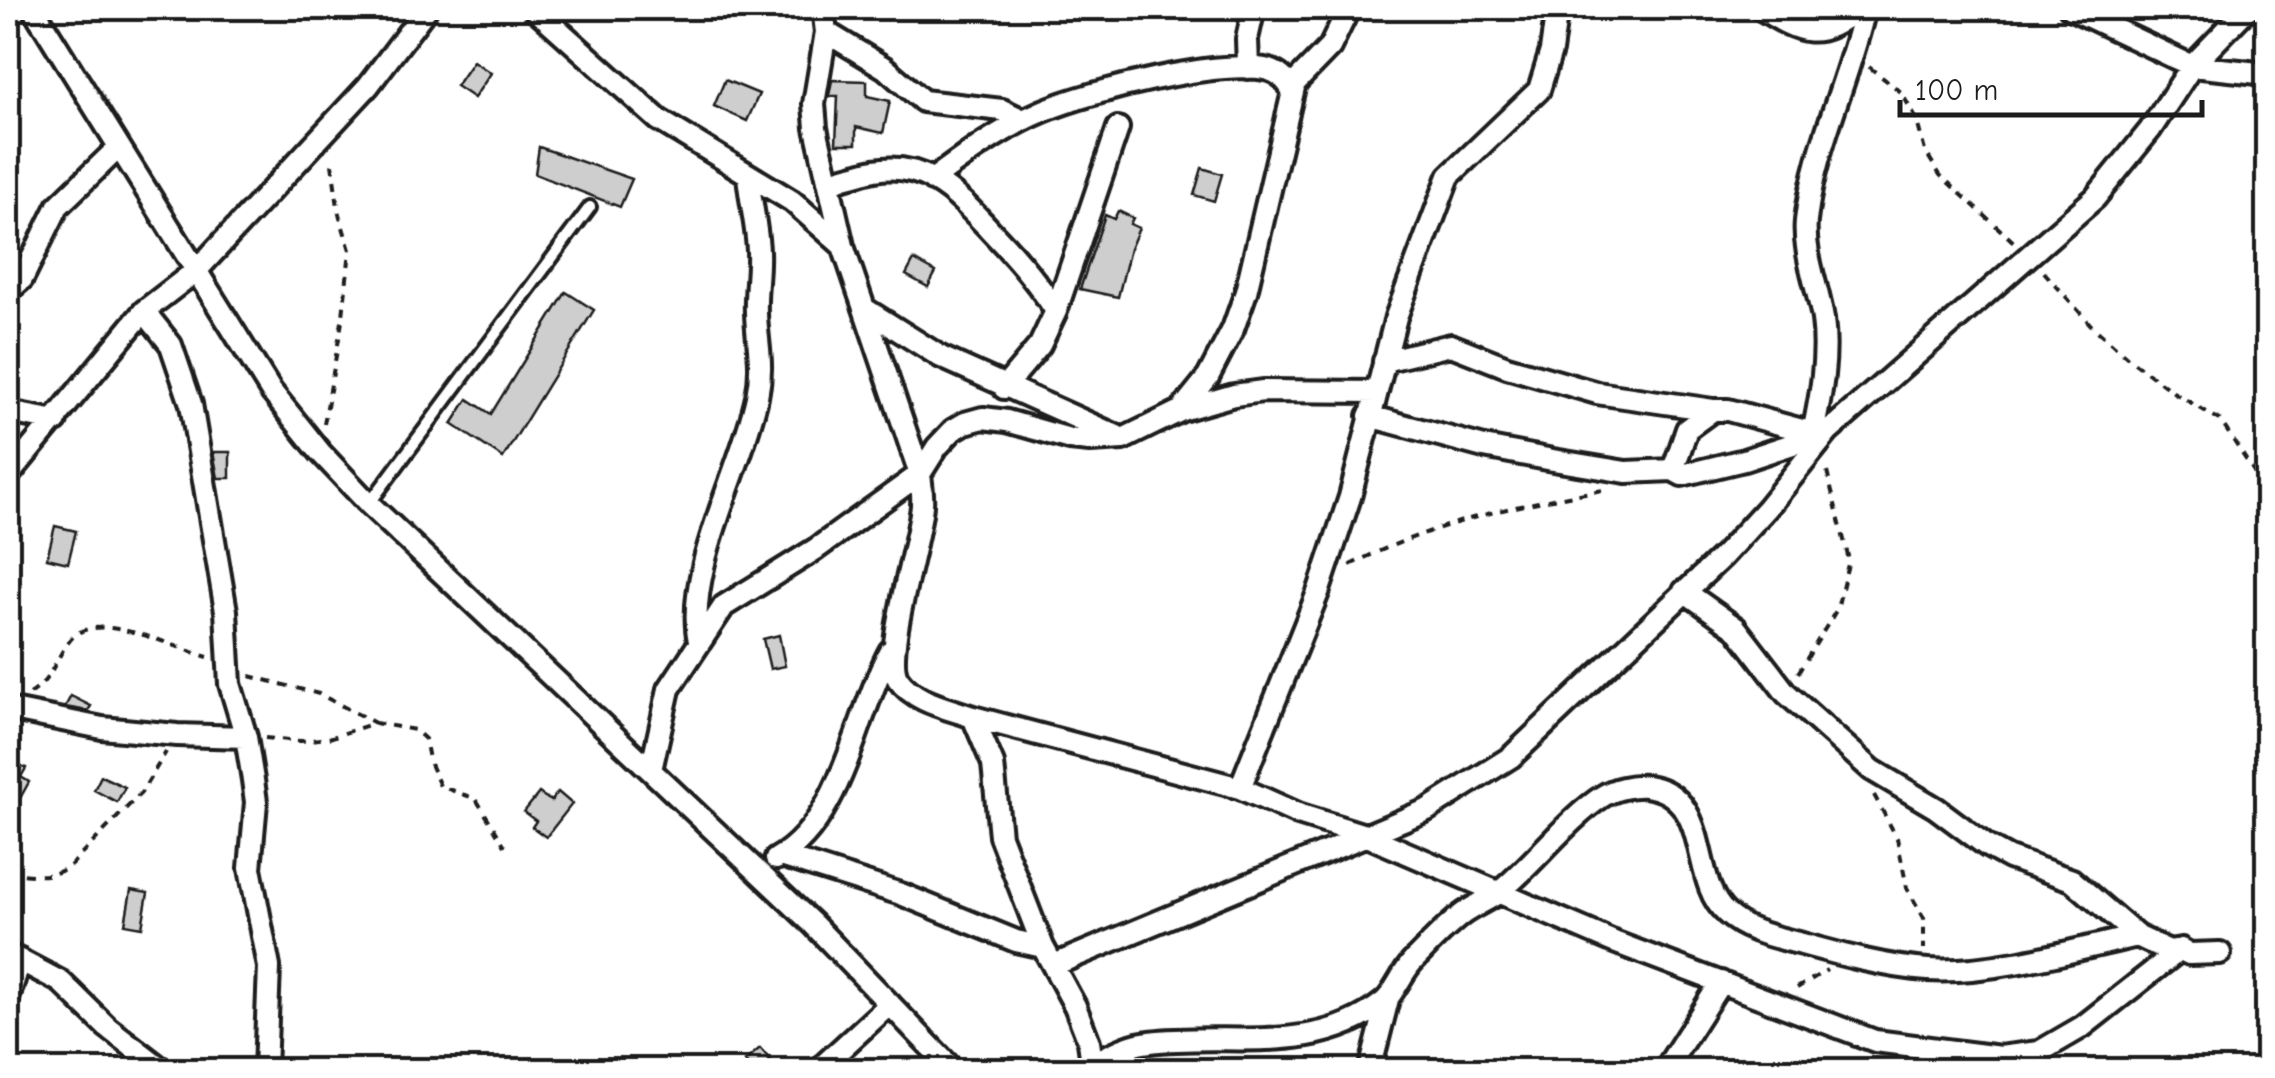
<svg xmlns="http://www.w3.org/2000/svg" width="2275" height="1078" font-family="'Comic Neue',sans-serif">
<rect width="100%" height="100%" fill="#fff"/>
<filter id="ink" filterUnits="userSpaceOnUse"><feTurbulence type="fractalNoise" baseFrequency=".01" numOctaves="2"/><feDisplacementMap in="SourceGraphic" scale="20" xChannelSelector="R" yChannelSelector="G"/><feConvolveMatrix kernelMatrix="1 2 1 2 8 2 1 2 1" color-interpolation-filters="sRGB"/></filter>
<g filter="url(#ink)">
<path fill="#cecece" stroke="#1c1c1c" stroke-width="2.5" d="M473 61 491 73 474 98 456 86Z
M725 80 759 94 747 121 714 106Z
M832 80 867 81V96L890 101 883 133 856 127V144H836L838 96H829Z
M539 147 632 179 620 207 535 174Z
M1202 168 1222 174 1214 201 1194 195Z
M1118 211 1133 218 1130 224 1139 228 1130 249 1118 297 1080 289 1105 215 1114 219Z
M914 260 936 272 928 287 906 275Z
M566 292 594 310 503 458 452 424 468 399 491 414Z
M213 452H230V478H218Z
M55 526 76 531 68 563 47 558Z
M779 635 785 666 770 669 763 639Z
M71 696 91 706 88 711 65 707Z
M8 759 26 768 21 777 29 782 19 800 11 796 8 802Z
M101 776 125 787 117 802 94 790Z
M558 792 572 804 546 837 532 827 536 821 524 812 539 793 551 801Z
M131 890 148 893 142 927 125 924Z
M760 1048 779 1070H753L745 1061Z"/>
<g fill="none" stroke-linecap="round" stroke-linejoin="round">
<g stroke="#1c1c1c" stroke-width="18">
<path id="service" d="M369 504 590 207"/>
</g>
<g stroke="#1c1c1c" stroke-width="28">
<path id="minor" d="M33 8 271 391 320 452 369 504 813 924 953 1070
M534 8 659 120 792 201 843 246
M823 8 826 32 814 104 816 128 843 246 920 474C921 484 923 495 922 505 920 541 882 654 898 679 914 702 948 708 973 717L993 764 1000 836 1043 947 1075 1006 1089 1042 1093 1070
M1760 8C1802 34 1818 42 1858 8
M2070 8 2192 66 2268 74
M826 32 885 68 923 101 1002 110 1023 120
M1248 68 1247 39 1254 8
M932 180C967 154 1003 128 1043 111 1091 91 1221 58 1269 70 1280 73 1287 81 1292 90
M830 185C838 178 849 177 859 174 919 154 954 191 992 232 1016 257 1037 281 1056 311
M8 285 14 286 22 279 58 206 118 148
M865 309 941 357 1117 436
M144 311 171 345 191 404 226 611 230 684 246 737 253 780 256 802 250 868 269 967 265 1070
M1384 361 1451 345 1507 367 1597 393 1713 410
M1004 388 1040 345 1056 311 1118 128
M1183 408 1208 377 1233 329 1246 292 1295 83 1330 47 1349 8
M8 412 56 421
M1369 416 1484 447 1553 460 1626 472 1673 470 1682 475 1744 460 1823 434
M1813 433C1821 395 1828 357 1823 319 1818 287 1803 253 1806 221 1814 147 1849 80 1865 8
M1673 470 1687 429 1713 410H1728L1813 433 1812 439
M8 476 144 311 197 270 368 86 427 8
M1684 591 1736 628 1786 693 1872 770 1936 808 1987 846 2009 858 2072 880 2137 936 2169 951 2181 949 2189 954 2220 953
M699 642C684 571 742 469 757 397 764 363 757 345 756 313 755 292 759 272 758 251 757 226 750 200 748 175
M8 709 102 728 177 735 246 737
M973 717 1240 788 1298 814 1365 835 1614 942 1875 1041 2000 1057 2039 1052 2082 1027 2181 949
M651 770 669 689 724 606 816 549 920 474 937 447 953 430 965 423 983 418 1007 421 1070 439 1090 441 1123 439 1182 410 1234 395 1263 391 1376 392
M1240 788 1319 590 1350 497 1396 317 1449 176 1539 90 1551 51 1557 8
M781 856 901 894 1016 941 1043 947
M776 859C843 822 856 713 890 651
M8 954 61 982 107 1027 163 1070
M1054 965 1427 810 1511 757 1723 556 1767 508 1828 432 2095 198 2150 130 2192 66 2248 8
M8 999 20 960
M1093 1063C1112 1054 1129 1044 1150 1042 1230 1032 1315 1057 1384 1002 1395 993 1402 972 1414 960 1430 944 1446 926 1464 913 1477 904 1491 899 1503 889 1534 863 1570 817 1603 796 1614 789 1632 785 1646 786 1713 795 1689 879 1726 913 1746 932 1776 937 1802 944 1842 955 1886 967 1928 970 1990 974 2075 950 2137 936
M818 1070 890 1004
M1370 1070 1388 999
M1665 1070 1721 982"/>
</g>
<path stroke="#1c1c1c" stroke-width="4" stroke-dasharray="8 8" stroke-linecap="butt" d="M1869 67 1901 92 1916 118 1925 151 1940 175 2016 244
M2044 272 2092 326 2128 358 2173 392 2220 420 2260 481 2268 487
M324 424 343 316 350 250 339 214 331 157
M1350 565C1429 525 1516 504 1603 490
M1798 673 1837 609 1849 560 1826 468
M250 676 319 694 375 723
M30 694C53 679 55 657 72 638 98 609 177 649 208 657
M265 738 301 741 329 738 375 723 415 730 425 739 430 764 440 786 476 799 505 846
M1874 795 1897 838 1907 888 1924 918V949
M8 872C31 875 51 880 71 865L141 793 166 752
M1797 988 1827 970"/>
<use href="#service" stroke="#fff" stroke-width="10"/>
<use href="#minor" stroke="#fff" stroke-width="20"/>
</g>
</g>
<rect width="2275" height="1078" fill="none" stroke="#fff" stroke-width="40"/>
<rect x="20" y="20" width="2235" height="1038" fill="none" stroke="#1c1c1c" stroke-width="4" filter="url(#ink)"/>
<path d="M1900 100v15h302v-15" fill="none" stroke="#1c1c1c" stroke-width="5"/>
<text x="1915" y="100" font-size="30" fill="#1c1c1c" stroke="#ffffff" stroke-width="8" paint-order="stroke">100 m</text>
</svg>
